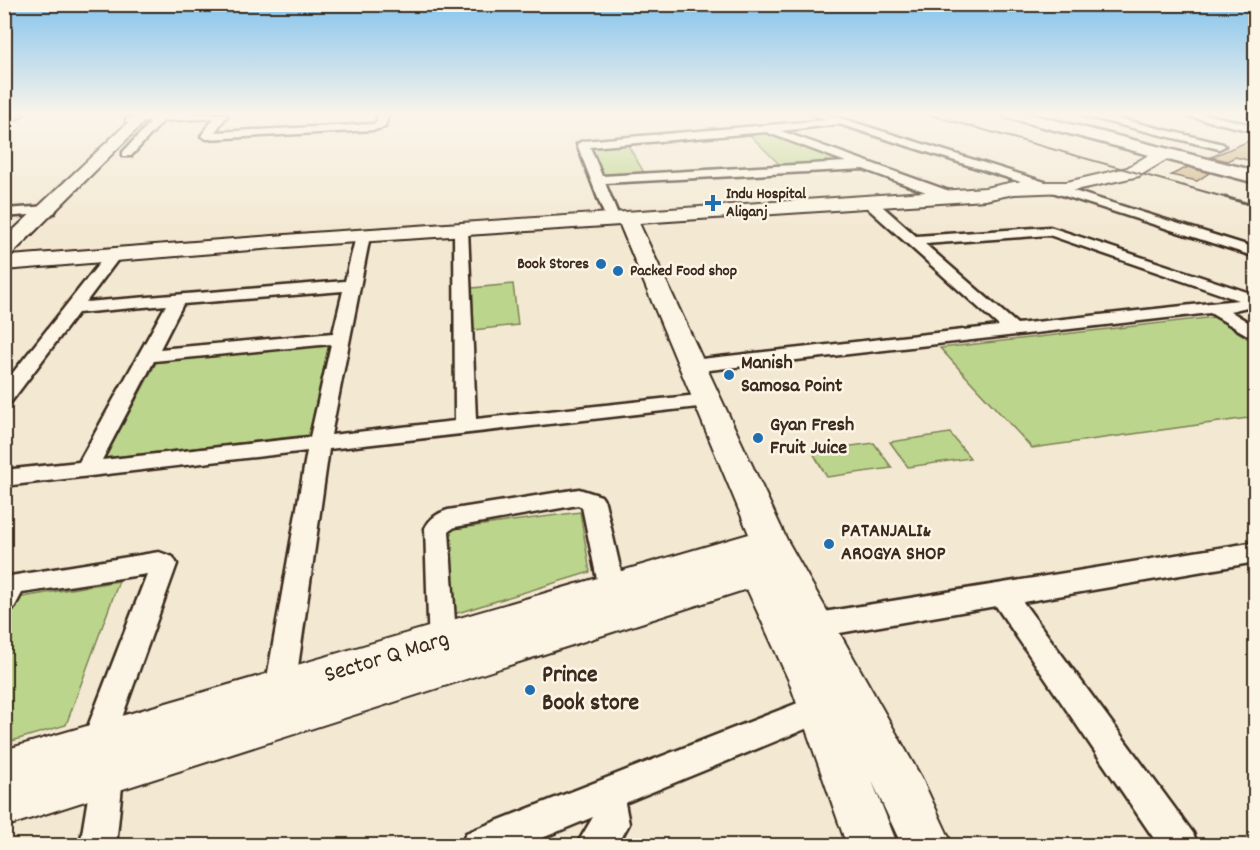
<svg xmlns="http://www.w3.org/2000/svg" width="1260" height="850" font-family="Dekko,sans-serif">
<rect width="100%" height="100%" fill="#f3e8d2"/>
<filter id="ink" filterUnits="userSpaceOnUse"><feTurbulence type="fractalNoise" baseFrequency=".0167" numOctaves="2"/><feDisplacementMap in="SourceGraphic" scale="12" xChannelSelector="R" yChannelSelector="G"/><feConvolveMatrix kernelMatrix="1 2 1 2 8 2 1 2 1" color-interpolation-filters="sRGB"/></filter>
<g filter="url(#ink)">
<path fill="#bcd58c" stroke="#7c8055" stroke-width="1.5" d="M763 131 851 163 782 167 747 132Z
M626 142 645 174 605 177 590 145Z
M513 284 518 325 474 330 472 288Z
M1215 317 1255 343V417L1032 448 940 348Z
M329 344 309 435 105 458 157 361Z
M950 433 970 458 908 467 890 442Z
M874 443 892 468 827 477 812 451Z
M580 512 590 572 448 616 446 530Z
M119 581 66 725 5 743 4 611 10 599Z"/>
<path fill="#cfb485" stroke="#3b2a1e" stroke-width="1.5" d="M1256 138V162L1235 157 1227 161 1211 157Z
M1188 167 1209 173 1197 181 1171 175Z"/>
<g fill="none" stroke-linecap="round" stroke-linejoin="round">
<g stroke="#3b2a1e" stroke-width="5">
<path id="street" d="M12 114H24L4 127V119Z
M167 114H228L215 132 373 124 376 123 378 114H388L385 127 374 130 207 139 201 136 214 118 163 121 131 156H123V152L151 122H126V118Z
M812 114H827L1256 248V257L839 124 781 131 955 193 957 196 950 200 945 199 863 169 605 183 620 219 613 223 606 219 577 144 583 141 827 120ZM766 132 846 162 602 176 590 147Z
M1083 114H1100L1223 144 1225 146 1219 149 1084 116Z
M1187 114H1205L1256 126V132L1188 116Z
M869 198 874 199 916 236 1050 227 1256 295V305L1230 311 1256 327V340L1210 313 692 372 685 370 683 366 685 362 692 360 999 326 864 205 862 202 864 199ZM1049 235 1238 300 1017 324 925 244Z
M49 206 56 210 54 213 4 217V209Z
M461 225 468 229 476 419 707 394 714 396 717 400 714 404 707 406 329 449 294 695 290 705 279 709 268 705 264 695 307 451 4 486V470L79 462 166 305 78 313 11 402 4 404V384L109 251 114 249 122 254 86 302 345 281 356 236 358 233H368L370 236 331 435 455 421 454 229ZM343 291 333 333 160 349 183 304ZM331 344 310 437 102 460 154 361Z
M579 489 601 496 605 502 625 589 621 597 612 600 603 597 599 589 582 507 578 505 455 527 449 531 457 652 453 661 443 664 433 661 429 652 425 528C430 518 438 513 448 510Z
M1256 542V562L1023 602 1193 833 1198 846H1159L996 606 805 639 795 635 791 627 795 619 805 615Z
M159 552 173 557 177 564 110 751 120 755 124 766 116 846H80L94 761 85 758 80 747 147 574 22 593 14 608 4 611V577Z
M826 692 837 696 841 706 837 716 625 803 629 824 617 846H576L593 817 523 846H461L466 833Z"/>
</g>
<g stroke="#3b2a1e" stroke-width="4">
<path id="secondary" d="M137 114H152L10 256 311 233 985 188 1014 182H1067L1127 168 1157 150H1169L1171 154 1169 158 1139 176 1067 192 1014 194 985 200 639 223 787 540 922 779 953 846H902L872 781 898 846H847L789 681 747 589 4 827V750L749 534 620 225 311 245 4 270V239Z"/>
</g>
<g stroke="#3b2a1e" stroke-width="5">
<path id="primary" d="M1003 114H1030L1256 171V183L1005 117Z"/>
</g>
<use href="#street" fill="#fcf5e5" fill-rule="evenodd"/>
<use href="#secondary" fill="#fcf5e5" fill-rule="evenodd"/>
<use href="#primary" fill="#fcf5e5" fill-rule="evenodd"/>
<path stroke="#3b2a1e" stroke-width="2" d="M927 114 1231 199"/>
<path stroke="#3b2a1e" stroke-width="3" d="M1225 197 1256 206"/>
</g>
</g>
<linearGradient id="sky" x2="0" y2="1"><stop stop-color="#86c4ed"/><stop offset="0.49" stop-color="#faf5eb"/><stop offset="1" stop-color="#faf5eb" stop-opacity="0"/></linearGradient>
<rect width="1260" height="233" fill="url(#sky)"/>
<g fill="#1f6fb2" stroke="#fcf5e5" stroke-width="2">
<path d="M710 194h6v6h6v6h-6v6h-6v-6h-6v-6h6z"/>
<circle cx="601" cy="264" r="6"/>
<circle cx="618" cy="271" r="6"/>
<circle cx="729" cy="375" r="6"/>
<circle cx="758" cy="438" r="6"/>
<circle cx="829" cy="544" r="6"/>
<circle cx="530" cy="690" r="6"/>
</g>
<g text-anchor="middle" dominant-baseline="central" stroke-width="5" stroke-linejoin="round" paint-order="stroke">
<g font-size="16" font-weight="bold" fill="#3b2a1e" stroke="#fcf5e5" text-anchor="start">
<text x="726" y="194">Indu Hospital<tspan x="726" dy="18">Aliganj</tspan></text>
<text x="589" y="264" text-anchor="end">Book Stores</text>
<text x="630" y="271">Packed Food shop</text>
</g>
<g font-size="20" font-weight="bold" fill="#3b2a1e" stroke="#fcf5e5" text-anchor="start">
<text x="741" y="364">Manish<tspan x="741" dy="23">Samosa Point</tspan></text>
<text x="770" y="426">Gyan Fresh<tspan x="770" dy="23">Fruit Juice</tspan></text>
<text x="841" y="532">PATANJALI&amp;<tspan x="841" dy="23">AROGYA SHOP</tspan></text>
</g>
<g font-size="24" fill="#3b2a1e" stroke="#fcf5e5">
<text transform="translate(387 658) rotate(-17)">Sector Q Marg</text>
</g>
<g font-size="24" font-weight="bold" fill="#3b2a1e" stroke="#fcf5e5" text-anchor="start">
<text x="542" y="676">Prince<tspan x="542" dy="28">Book store</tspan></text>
</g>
</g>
<rect width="1260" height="850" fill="none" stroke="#fcf5e5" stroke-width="24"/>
<rect x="12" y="12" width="1236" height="826" fill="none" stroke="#3b2a1e" stroke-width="2" filter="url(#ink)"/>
</svg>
